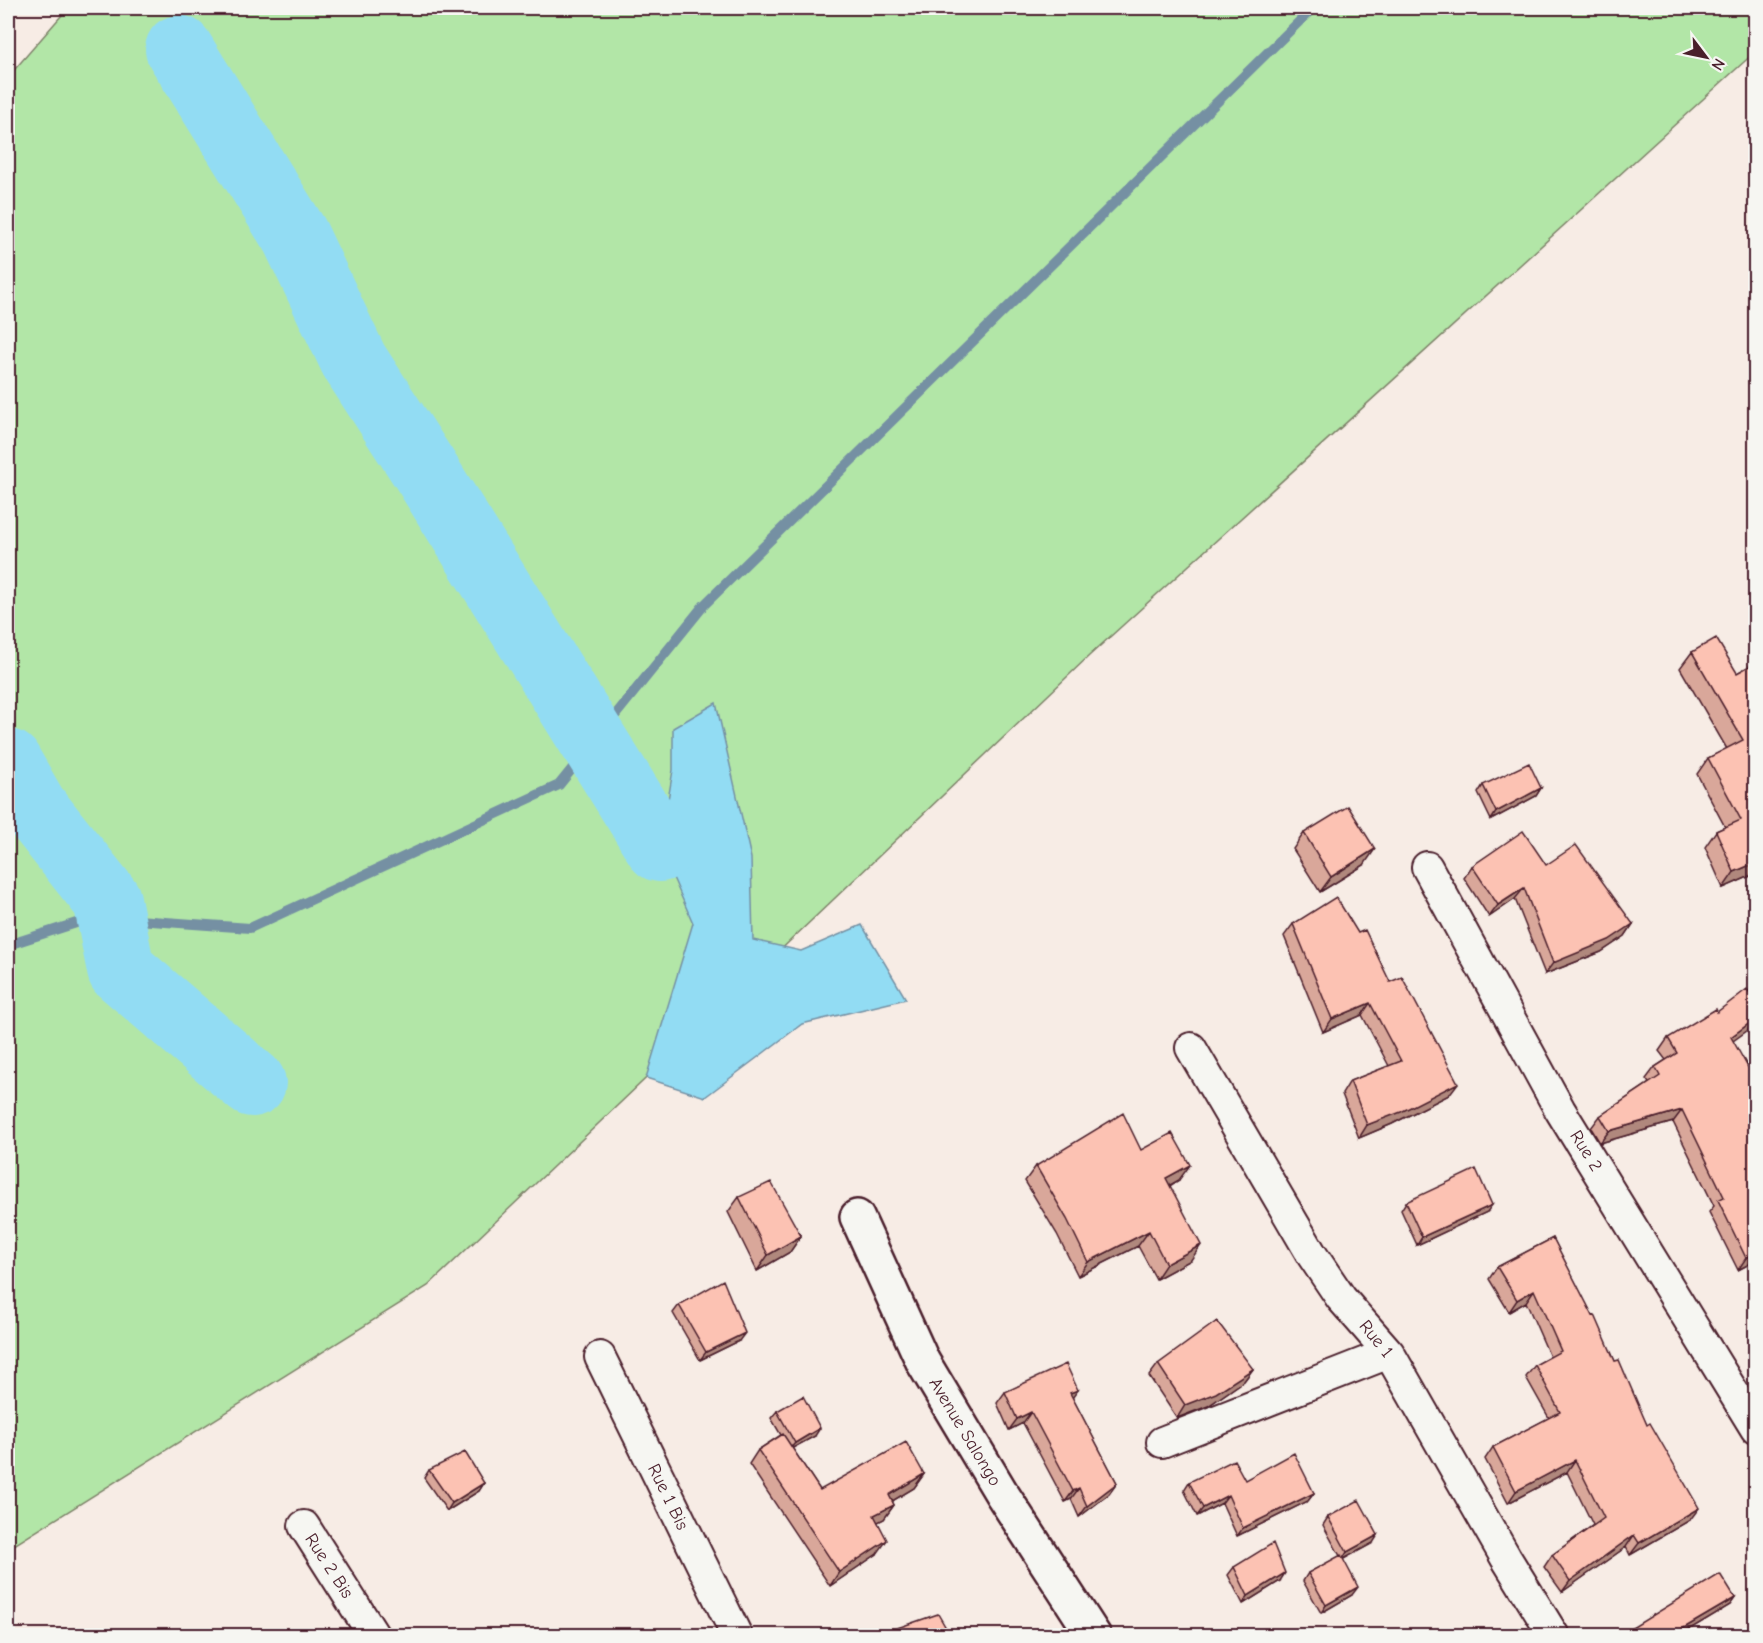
<svg xmlns="http://www.w3.org/2000/svg" width="1763" height="1643" font-family="'Comic Neue',sans-serif">
<rect width="100%" height="100%" fill="#f7ece5"/>
<filter id="ink" filterUnits="userSpaceOnUse"><feTurbulence type="fractalNoise" baseFrequency=".0167" numOctaves="2"/><feDisplacementMap in="SourceGraphic" scale="12" xChannelSelector="R" yChannelSelector="G"/><feConvolveMatrix kernelMatrix="1 2 1 2 8 2 1 2 1" color-interpolation-filters="sRGB"/></filter>
<g filter="url(#ink)">
<path fill="#b2e6a7" stroke="#7e8269" stroke-width="1.5" d="M68 8H1755V52L1090 655 428 1286 8 1549V77Z"/>
<path fill="#92dcf3" stroke="#7590a3" stroke-width="1.5" d="M716 703 751 858 753 940 801 951 862 925 906 999 802 1024 705 1097 646 1078 693 923 660 848 673 770V728Z"/>
<g fill="none" stroke-linecap="round" stroke-linejoin="round">
<path stroke="#7590a3" stroke-width="10" d="M8 945 95 917 250 928 559 785 704 605 1313 8"/>
<path stroke="#92dcf3" stroke-width="68" d="M179 49 295 236 354 361 426 472 660 848
M8 763 34 808 107 900 121 970 252 1083"/>
<g stroke="#4a1f2b" stroke-width="34">
<path id="minor" d="M1427 867 1560 1110 1756 1429
M1191 1048 1312 1255 1341 1298 1389 1353 1506 1558 1554 1636
M600 1357 737 1636
M1162 1442 1389 1353
M304 1526 374 1636"/>
</g>
<g stroke="#4a1f2b" stroke-width="38">
<path id="tertiary" d="M857 1217 923 1362 1002 1494 1094 1636"/>
</g>
<use href="#minor" stroke="#f6f6f2" stroke-width="30"/>
<use href="#tertiary" stroke="#f6f6f2" stroke-width="33"/>
</g>
<path fill="#d9a79a" stroke="#4a1f2b" stroke-width="1.5" d="M1692 652 1737 673 1755 663V874L1723 888 1705 847 1716 831 1725 827 1697 774 1708 758 1727 749 1680 668Z
M1483 785 1541 788 1536 796 1491 820 1478 793Z
M1304 833 1364 865 1320 892 1293 849Z
M1546 865 1633 924 1625 936 1601 952 1545 974 1515 899 1489 917 1464 878 1472 866Z
M1293 924 1358 933 1390 982 1449 1095 1392 1124 1359 1138 1342 1094 1350 1081 1389 1066 1362 1015 1323 1032 1284 936Z
M1668 1038 1733 1041 1755 1122V1261L1738 1270 1709 1212 1714 1206 1673 1122 1600 1143 1591 1128 1600 1116 1649 1083 1646 1079 1655 1067 1666 1060 1659 1051Z
M1141 1150 1179 1180 1170 1186 1191 1260 1156 1279 1138 1246 1078 1276 1057 1234 1025 1181 1036 1166Z
M739 1197 801 1236 790 1252 757 1271 728 1212Z
M1406 1202 1487 1212 1417 1245 1401 1210Z
M1553 1238 1647 1425 1690 1520 1630 1555 1626 1547 1562 1592 1544 1567 1552 1555 1593 1525 1567 1472 1508 1503 1485 1459 1493 1447 1549 1418 1526 1377 1535 1365 1550 1357 1526 1302 1509 1312 1489 1279 1497 1267Z
M679 1305 739 1341 700 1360 673 1313Z
M1158 1364 1253 1369 1244 1381 1208 1406 1177 1418 1149 1376Z
M1005 1392 1072 1397 1117 1483 1109 1494 1079 1517 1071 1499 1065 1502 1023 1423 1009 1430 997 1403Z
M777 1411 815 1436 792 1448 820 1490 924 1474 914 1488 892 1501 894 1505 884 1519 877 1522V1554L830 1586 749 1464 758 1450 781 1435 771 1418Z
M429 1470 484 1483 479 1491 447 1511 424 1478Z
M1245 1480 1314 1493 1308 1501 1237 1536 1222 1503 1197 1516 1184 1490 1189 1482Z
M1328 1517 1373 1543 1343 1559 1352 1595 1321 1613 1303 1581 1308 1573 1340 1556 1323 1525Z
M1234 1567 1280 1581 1243 1604 1228 1575Z
M1735 1598 1730 1605 1680 1635H1627L1632 1628Z"/>
<path fill="#b0887d" stroke="#4a1f2b" stroke-width="1.5" d="M1541 788 1536 796 1491 820 1496 812Z
M1375 849 1364 865 1320 892 1331 877Z
M1755 863V874L1723 888 1734 872Z
M1524 888 1515 899 1489 917 1498 905Z
M1633 924 1625 936 1601 952 1545 974 1553 963Z
M1370 1003 1362 1015 1323 1032 1332 1019Z
M1755 1019V1025L1722 1049 1731 1037Z
M1458 1083 1449 1095 1392 1124 1359 1138 1367 1125Z
M1682 1110 1673 1122 1600 1143 1609 1131Z
M1190 1165 1179 1180 1156 1193 1166 1178Z
M1492 1205 1487 1212 1417 1245 1422 1237Z
M1149 1231 1138 1246 1078 1276 1088 1262Z
M801 1236 790 1252 757 1271 768 1255Z
M1201 1245 1191 1260 1156 1279 1166 1264Z
M1755 1253V1261L1738 1270 1746 1258Z
M1534 1290 1526 1302 1509 1312 1517 1300Z
M745 1333 739 1341 700 1360 706 1352Z
M1253 1369 1244 1381 1208 1406 1177 1418 1185 1405Z
M1078 1390 1070 1401V1393Z
M1031 1412 1023 1423 1009 1430 1017 1419Z
M820 1428 815 1436 789 1450 795 1443Z
M1575 1460 1567 1472 1508 1503 1516 1491Z
M924 1474 914 1488 879 1509 889 1495Z
M484 1483 479 1491 447 1511 452 1503Z
M1117 1483 1109 1494 1079 1517 1087 1506Z
M1079 1488 1071 1499 1065 1502 1073 1491Z
M1314 1493 1308 1501 1237 1536 1243 1528Z
M1228 1495 1222 1503 1197 1516 1203 1508Z
M894 1505 884 1519 864 1529 874 1515Z
M1699 1508 1690 1520 1630 1555 1639 1543Z
M1378 1535 1373 1543 1342 1560 1347 1552Z
M1634 1535 1626 1547 1562 1592 1570 1581Z
M887 1540 877 1554 830 1586 839 1572Z
M1285 1573 1280 1581 1243 1604 1248 1596Z
M1358 1587 1352 1595 1321 1613 1326 1605Z
M1735 1598 1730 1605 1680 1635H1672Z"/>
<path fill="#fcc2b3" stroke="#4a1f2b" stroke-width="1.5" d="M1716 638 1737 673 1755 663V863L1734 872 1716 831 1741 820 1708 758 1743 740 1692 652Z
M1529 763 1541 788 1496 812 1483 785Z
M1348 806 1375 849 1331 877 1304 833Z
M1523 831 1546 865 1576 845 1633 924 1609 940 1553 963 1524 888 1498 905 1472 866Z
M1336 897 1358 933 1365 930 1390 982 1402 977 1458 1083 1401 1112 1367 1125 1350 1081 1401 1061 1370 1003 1332 1019 1293 924Z
M1747 989 1755 1000V1019L1731 1037 1755 1080V1115L1752 1117 1755 1124V1253L1746 1258 1718 1200 1724 1197 1682 1110 1609 1131 1600 1116 1660 1076 1655 1067 1677 1053 1668 1038 1716 1009 1717 1012Z
M1123 1113 1141 1150 1172 1133 1190 1165 1166 1178 1201 1245 1166 1264 1149 1231 1088 1262 1067 1219 1036 1166Z
M1476 1169 1492 1205 1422 1237 1406 1202Z
M771 1182 801 1236 768 1255 739 1197Z
M1553 1238 1593 1316 1595 1315 1615 1361 1619 1360 1647 1425 1650 1423 1699 1508 1639 1543 1634 1535 1570 1581 1552 1555 1604 1518 1575 1460 1516 1491 1493 1447 1560 1412 1535 1365 1561 1351 1534 1290 1517 1300 1497 1267Z
M723 1280 745 1333 706 1352 679 1305Z
M1217 1321 1253 1369 1216 1393 1185 1405 1158 1364Z
M1066 1364 1078 1390 1070 1393 1117 1483 1087 1506 1079 1488 1073 1491 1031 1412 1017 1419 1005 1392Z
M803 1396 820 1428 795 1443 777 1411Z
M783 1434 820 1490 906 1442 924 1474 889 1495 894 1505 874 1515 887 1540 839 1572 758 1450Z
M465 1452 484 1483 452 1503 429 1470Z
M1294 1453 1314 1493 1243 1528 1228 1495 1203 1508 1189 1482 1234 1460 1245 1480Z
M1359 1500 1378 1535 1347 1552 1328 1517Z
M1273 1543 1285 1573 1248 1596 1234 1567Z
M1341 1555 1358 1587 1326 1605 1308 1573Z
M1720 1574 1735 1598 1672 1635H1636L1632 1628Z
M938 1614 950 1635H877Z"/>
</g>
<g text-anchor="middle" dominant-baseline="central" stroke-width="4.5" stroke-linejoin="round" paint-order="stroke">
<g font-size="18" fill="#4a1f2b" stroke="#f6f6f2">
<text transform="translate(1586 1151) rotate(58)">Rue 2</text>
<text transform="translate(1376 1339) rotate(51)">Rue 1</text>
<text transform="translate(965 1432) rotate(59)">Avenue Salongo</text>
<text transform="translate(668 1497) rotate(64)">Rue 1 Bis</text>
<text transform="translate(329 1566) rotate(57)">Rue 2 Bis</text>
</g>
</g>
<rect width="1763" height="1643" fill="none" stroke="#f6f6f2" stroke-width="30"/>
<rect x="15" y="15" width="1733" height="1613" fill="none" stroke="#4a1f2b" stroke-width="2" filter="url(#ink)"/>
<g transform="translate(1706 57) rotate(122)" stroke="#f6f6f2" stroke-width="4.5" paint-order="stroke">
<path d="M0-4.5L10 22L0 15L-10 22Z" fill="#4a1f2b"/>
<text y="-9" font-size="16" font-weight="bold" text-anchor="middle" fill="#4a1f2b">N</text>
</g>
</svg>
